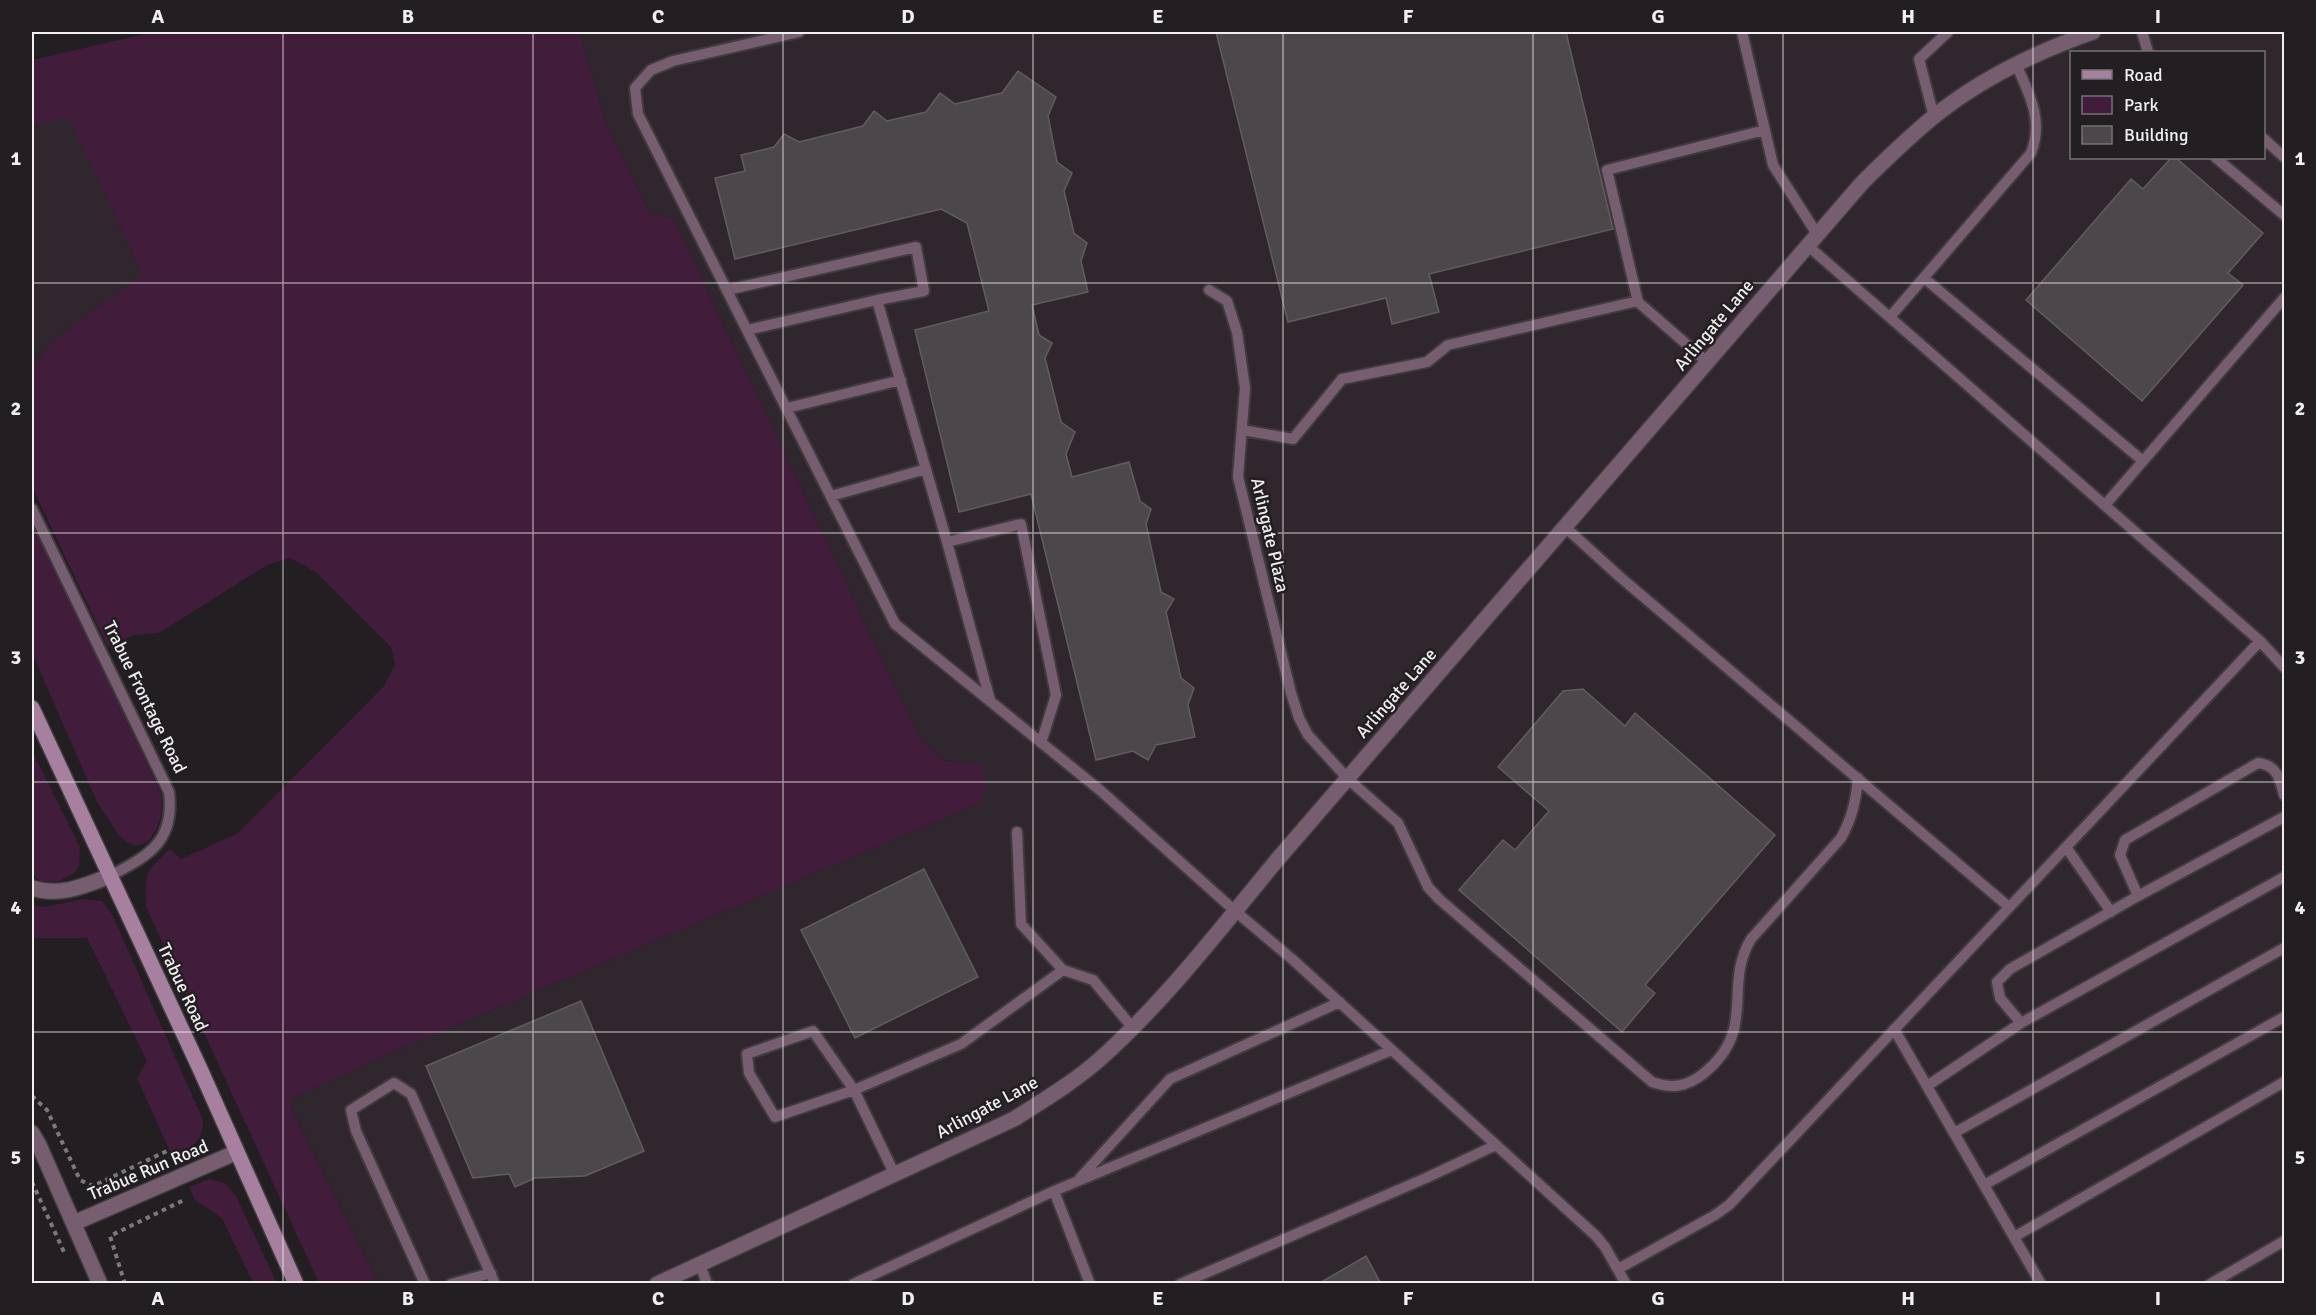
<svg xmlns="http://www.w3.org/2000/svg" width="2316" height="1315" font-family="Signika,sans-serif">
<rect width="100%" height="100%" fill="#221e21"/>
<path fill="#30272e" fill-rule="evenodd" d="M579 32H2284V620L2283 624 2284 625V1283H379L291 1108 295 1097 395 1051 978 804 987 786 981 764 944 760 920 739 673 218 650 213 607 125ZM2072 52H2264V158H2072Z
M69 117 142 274 49 344 32 370V126Z"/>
<path fill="#411c3b" d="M153 32H579L607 125 650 213 673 218 920 739 944 760 981 764 988 786 978 804 395 1051 295 1097 291 1108 379 1283H319L146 907C145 874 145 871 170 849L181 859 238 833 384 686 395 665 391 647 316 572 290 558 267 565 159 633 134 635 108 647 32 487V370L49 344 142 274 69 118 32 126V60Z
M32 523 161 793C163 809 161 829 148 841 145 844 138 845 134 846L120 837 97 802 32 653Z
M32 751 80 847 79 865 74 873 59 881 41 882 32 874Z
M83 899 102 901 112 914 203 1120C202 1145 192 1146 172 1156L137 1078 147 1061 87 938H32V905L45 907Z
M210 1179 225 1183 236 1196 277 1283H253L222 1218 195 1200 189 1187Z"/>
<path fill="#4c474b" stroke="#605c5f" stroke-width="1.5" d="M1216 32H1566L1613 229 1429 274 1439 312 1392 324 1386 298 1288 322Z
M1018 71 1056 97 1048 116 1057 162 1072 173 1064 191 1074 233 1087 243 1081 261 1088 292 1032 305 1039 335 1052 343 1045 358 1061 422 1075 432 1066 454 1072 477 1129 462 1140 501 1151 509 1146 524 1161 592 1174 599 1166 612 1181 678 1194 688 1188 705 1195 737 1156 745 1148 760 1133 751 1096 760 1031 494 959 512 915 330 989 311 967 223 941 209 735 259 715 178 745 171 741 155 774 147 784 134 799 142 863 126 874 111 887 121 926 112 940 93 955 104 1002 93Z
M2171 158H2176L2263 233 2228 273 2243 285 2142 401 2026 300 2131 179 2143 189Z
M1583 689 1625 726 1635 713 1775 835 1645 985 1655 993 1622 1032 1459 890 1503 840 1515 850 1549 811 1498 767 1563 691Z
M924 869 978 977 855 1038 801 930Z
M581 1001 644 1151 585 1176 535 1178 515 1187 509 1174 473 1178 426 1066Z
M1366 1256 1381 1284H1318Z"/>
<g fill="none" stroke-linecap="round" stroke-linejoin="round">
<g stroke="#3f3b3e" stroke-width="14">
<path id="lane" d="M799 32 673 61 651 70 635 88 638 114 895 624 1101 791 1235 911 1292 959 1596 1236 1605 1247 1626 1284
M1742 32 1773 165 1817 234
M2142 32 2148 52
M1934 117 1919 59 1948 32
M2264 139 2284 157
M2216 158 2284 215
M1924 278 2143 461
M727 290 916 247 924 291 877 300 747 330
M1209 290 1227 301 1237 332 1245 388 1238 477 1291 693 1299 718 1308 735 1348 779 1398 823 1428 887 1439 899 1652 1082C1672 1089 1686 1087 1703 1074 1759 1029 1722 987 1751 939L1841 838C1852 818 1856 801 1858 778
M877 300 947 542 1021 524 1056 695 1041 743
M1890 317 2031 153C2044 120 2029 94 2016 64
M1707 362 1638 302 1607 170 1765 130
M787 408 901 380
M1242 430 1293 439 1342 379 1427 362 1448 345 1638 301
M831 496 926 469
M2105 505 2284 298
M32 509 169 792C175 841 150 855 110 876
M1565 527 1620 577 2009 907
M947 542 990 700
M2260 641 2284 667
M2066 847 2111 912
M2138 896 2284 817
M1063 970 1093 980 1132 1027
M2021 1023 2284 877
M1894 1029 2041 1284
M1927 1086 2021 1023 2000 998 1997 982 2010 969 2138 896 2120 855 2125 840 2258 763C2277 765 2280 779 2284 795
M1954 1133 2284 948
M895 1175 854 1090 813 1031 747 1054 749 1073 775 1117 854 1090 961 1044 1063 970 1021 924 1017 832
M1080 1178 1170 1079 1340 1002
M1984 1185 2284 1017
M1054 1191 1392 1050
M2014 1237 2284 1082
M700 1264 707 1284
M1618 1269 1715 1215 1729 1205 2260 641 1807 245
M425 1284 356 1131 351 1110 394 1083 411 1094 495 1284
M451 1284 491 1273
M853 1284 1054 1191 1090 1284
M1180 1284 1426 1178 1496 1145
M2210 1284 2284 1241"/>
</g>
<g stroke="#3f3b3e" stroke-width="18">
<path id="street" d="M32 888C60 897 84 886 110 876
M32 1133 39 1145 100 1284
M74 1223 237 1152
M657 1284 1014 1119C1044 1100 1074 1082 1100 1059 1166 1000 1221 928 1277 860L1862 183C1884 161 1907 139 1932 118 1980 79 2036 52 2093 32"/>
</g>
<g stroke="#3f3b3e" stroke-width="18">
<path id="secondary" d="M32 708 201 1071 296 1284"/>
</g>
<path stroke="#7c787b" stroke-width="4" stroke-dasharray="4.5 4.5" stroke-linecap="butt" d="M32 1096 47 1110 80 1180 93 1186 169 1150
M32 1182 64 1252
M125 1284 110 1236 186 1199"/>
<use href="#lane" stroke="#765d70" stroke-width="10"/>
<use href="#street" stroke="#765d70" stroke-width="15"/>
<use href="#secondary" stroke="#a7809f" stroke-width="15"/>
</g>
<path fill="none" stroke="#f2eff1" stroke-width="1.5" stroke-opacity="0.55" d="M283 32V1284M533 32V1284M783 32V1284M1033 32V1284M1283 32V1284M1533 32V1284M1783 32V1284M2033 32V1284M32 283H2284M32 533H2284M32 782H2284M32 1032H2284"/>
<g text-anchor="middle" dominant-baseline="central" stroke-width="5" stroke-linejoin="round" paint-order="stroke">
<g font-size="18" fill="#f2eff1" stroke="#221e21">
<text transform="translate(1714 325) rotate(-50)">Arlingate Lane</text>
<text transform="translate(1270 535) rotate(77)">Arlingate Plaza</text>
<text transform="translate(1396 693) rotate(-49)">Arlingate Lane</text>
<text transform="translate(145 697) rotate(64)">Trabue Frontage Road</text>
<text transform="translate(183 987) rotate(65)">Trabue Road</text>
<text transform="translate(987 1107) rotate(-28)">Arlingate Lane</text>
<text transform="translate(148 1170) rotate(-23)">Trabue Run Road</text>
</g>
</g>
<rect width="2316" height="1315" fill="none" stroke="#221e21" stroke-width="66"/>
<rect x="2070" y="51" width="195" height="108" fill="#221e21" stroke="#757274" stroke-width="1.5"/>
<rect x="2082" y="70" width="30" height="9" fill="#a7809f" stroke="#757274" stroke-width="1.5"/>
<text x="2124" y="81" font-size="18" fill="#f2eff1">Road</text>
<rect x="2082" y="96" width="30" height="18" fill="#411c3b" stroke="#757274" stroke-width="1.5"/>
<text x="2124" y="111" font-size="18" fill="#f2eff1">Park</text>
<rect x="2082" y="126" width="30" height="18" fill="#4c474b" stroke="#757274" stroke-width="1.5"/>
<text x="2124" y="141" font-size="18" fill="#f2eff1">Building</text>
<rect x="33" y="33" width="2250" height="1249" fill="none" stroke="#f2eff1" stroke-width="2"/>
<g font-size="20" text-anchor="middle" font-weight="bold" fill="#f2eff1">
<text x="158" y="23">A</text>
<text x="408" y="23">B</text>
<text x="658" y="23">C</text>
<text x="908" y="23">D</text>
<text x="1158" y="23">E</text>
<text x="1408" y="23">F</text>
<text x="1658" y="23">G</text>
<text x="1908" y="23">H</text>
<text x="2158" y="23">I</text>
<text x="16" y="165">1</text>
<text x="2300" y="165">1</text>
<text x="16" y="415">2</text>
<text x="2300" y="415">2</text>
<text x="16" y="664">3</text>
<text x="2300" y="664">3</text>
<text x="16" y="914">4</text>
<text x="2300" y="914">4</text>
<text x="16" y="1164">5</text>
<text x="2300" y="1164">5</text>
<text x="158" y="1305">A</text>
<text x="408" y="1305">B</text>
<text x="658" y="1305">C</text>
<text x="908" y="1305">D</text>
<text x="1158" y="1305">E</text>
<text x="1408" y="1305">F</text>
<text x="1658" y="1305">G</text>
<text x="1908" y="1305">H</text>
<text x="2158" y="1305">I</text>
</g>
</svg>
